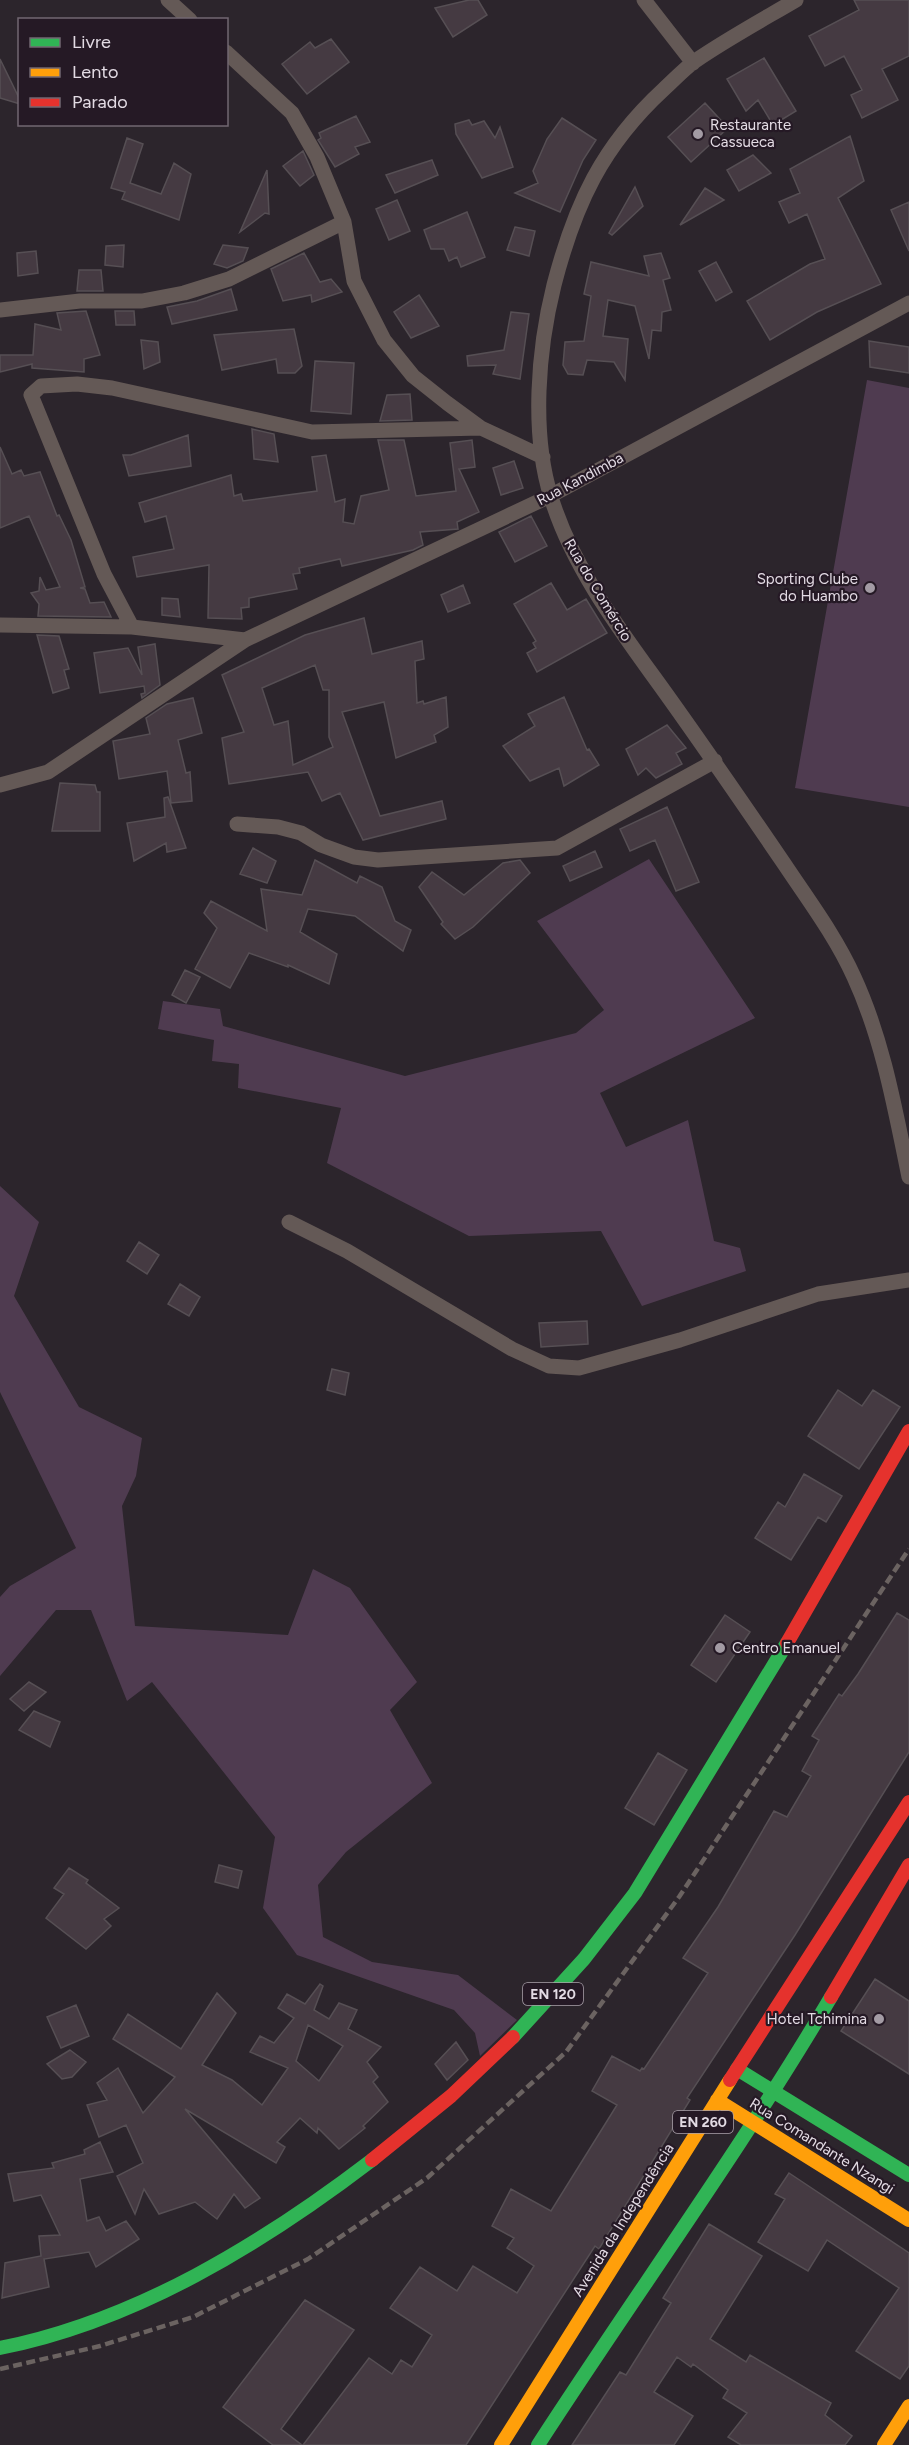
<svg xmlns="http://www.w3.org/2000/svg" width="909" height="2445" font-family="Figtree,sans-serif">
<rect width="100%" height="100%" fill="#2c252c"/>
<path fill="#4f3b50" d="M867 380 909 388V807L795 788Z
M649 859 755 1018 600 1093 626 1147 688 1120 714 1241 740 1248 746 1271 642 1306 601 1231 469 1236 327 1163 341 1108 238 1088 239 1064 212 1061 214 1040 158 1029 163 1001 220 1009 223 1026 405 1076 576 1033 604 1010 537 921Z
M0 1186 39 1222 14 1296 79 1407 142 1438 136 1476 122 1506 135 1626 288 1635 313 1569 350 1588 417 1682 390 1710 432 1783 346 1852 318 1885 323 1937 372 1962 458 1975 517 2020 480 2056 475 2033 454 2010 297 1955 263 1908 275 1837 152 1682 127 1701 91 1610H56L0 1676V1597L10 1586 76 1548 0 1392Z"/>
<path fill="#453a42" stroke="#564f54" stroke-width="1.5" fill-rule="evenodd" d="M469 0H478L487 15 453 37 435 8Z
M854 0H909V56L882 69 898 100 862 118 851 95 862 90 844 56 825 66 809 36 859 10Z
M331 39 349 62 307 94 282 64 310 42 315 48Z
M764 58 796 111 773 125 758 100 746 111 727 79Z
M0 59 20 100V104L0 98Z
M705 103 728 128 691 162 668 137Z
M356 116 370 142 355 147 359 154 335 167 318 140 321 138 319 133Z
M562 118 596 140 583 160 560 212 515 193 538 183 533 171 547 139Z
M469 120 472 125 484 121 495 138 500 127 513 167 482 178 456 134 455 124Z
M850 136 864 181 838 198 881 284 817 312 770 340 747 301 810 264 825 259 807 214 789 223 779 202 800 193 790 169Z
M127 138 143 144 130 183 161 194 174 163 191 174 179 220 122 199 125 192 111 188Z
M303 151 314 175 300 186 283 166Z
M753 155 771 173 739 191 727 170Z
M432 160 438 175 395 193 386 175Z
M267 170 269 214 265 213 240 232Z
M635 187 643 206 612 235 609 233Z
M705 188 724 200 680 225Z
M397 200 410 231 389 240 376 209Z
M909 202V251L891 210Z
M467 212 485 257 461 267 457 257 449 261 444 249H431L424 230Z
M515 227 535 231 529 256 507 250Z
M124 245 123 267 105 265 106 246Z
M223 245 248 248 243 261 227 268 214 264Z
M36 251 38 273 18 276 17 253Z
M304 253 320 282 331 279 342 292 312 302 311 295 283 301 271 269Z
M661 253 670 278 663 280 671 310 662 312 661 331 652 330 649 359 635 306 608 300 603 336 628 339 625 380 614 362 587 360 583 375 568 374 563 365 565 342 584 341 591 296 584 294 591 262 649 276 644 256Z
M716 262 732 292 716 301 699 271Z
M79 270H101L103 291H77Z
M231 289 237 310 172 324 167 307 197 301Z
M419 295 439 326 411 338 394 312Z
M86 311 100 355 84 359V372L32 368V364L0 372V355H33L35 324 61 330 57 313Z
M115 311H134L135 325H116Z
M511 312 529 314 520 379 493 374 496 365 468 366 467 356 504 350Z
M294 329 302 366 295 373H278L276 359 222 370 214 335Z
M141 340 158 342 160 362 144 369Z
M869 341 909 347V373L870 367Z
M315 361 354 363 351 414 311 411Z
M410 394 412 420 380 421 387 395Z
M252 429 274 434 278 462 254 459Z
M188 435 191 466 129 476 123 455H131Z
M378 440H404L416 496 456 491 450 443 472 440 475 467 459 469 479 512 457 522 458 529 420 532 423 545 413 550 342 566 340 559 299 568 300 573 293 574 297 589 249 598V607L241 608 242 619 208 618 209 565 137 577 133 557 174 549 166 516 145 522 139 503 231 475 234 496 241 494 243 501 317 491 312 457 326 455 335 502 345 499 343 522 354 524 361 496 389 490Z
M0 447 12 474 21 470 24 476 40 472 57 516 59 515 71 540 85 587 80 588 85 589 90 603 104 602 111 617 38 616 39 604 31 593 39 591 40 577 46 590 60 587 29 516 0 528Z
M514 461 523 488 501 495 493 468Z
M531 516 547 546 515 562 499 532Z
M551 583 567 610 586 599 607 633 537 672 527 653 536 648 533 643 536 641 514 604Z
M463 585 470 603 448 612 441 595Z
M162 598 178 599 180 617 162 615Z
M364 618 372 654 422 641 424 659 415 661 417 703 423 701 424 704 446 697 448 727 434 735 436 742 396 758 384 702 342 712 380 816 442 801 446 819 363 840 340 793 322 801 308 772 229 784 222 738 244 732 222 675 305 635ZM315 665 323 690H329V737L333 747 293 765 288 721 274 725 262 688Z
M37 635 59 636 69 669 64 670 69 688 53 693Z
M155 644 160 685 142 698 141 694 145 693 144 686 100 693 94 653 128 648 142 675 138 647Z
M564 697 587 750 589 749 599 765 564 786 559 768 530 781 503 746 535 726 528 714Z
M193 698 202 733 178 740 186 773 190 772 192 801 171 803 167 771 119 779 113 741 150 734 146 718 167 704Z
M667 725 686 748 676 753 682 764 656 778 646 768 638 775 626 749Z
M60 783 95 785 97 792H100V831H52Z
M168 797 186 848 167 852 166 843 134 861 127 823 165 817 164 798Z
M667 807 699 882 676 891 655 840 630 851 620 829Z
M253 848 276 861 267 883 240 874Z
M595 851 602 867 570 881 563 866Z
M315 860 357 883 360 876 382 887 395 921 411 930 403 951 355 916 308 909 300 932 337 954 329 984 288 965V967L249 953 230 988 195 969 217 928 204 913 211 901 267 931 261 889 302 895Z
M520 860 530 873 473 927 455 939 441 924 443 922 419 887 432 872 464 895 503 863Z
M185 970 200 977 186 1003 172 995Z
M139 1242 159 1255 147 1274 127 1261Z
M180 1284 200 1297 189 1316 168 1304Z
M587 1321 588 1344 541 1347 539 1323Z
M332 1369 349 1373 345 1395 327 1390Z
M838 1390 862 1406 873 1390 900 1407 859 1469 808 1436Z
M804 1474 842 1496 826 1522 818 1517 791 1560 755 1538 778 1502 785 1507Z
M897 1613 909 1620V1752L795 1935 687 2098 690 2100 599 2249 595 2246 466 2445H303L369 2358 392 2374 401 2360 412 2367 432 2335 390 2308 420 2267 457 2291 473 2266 517 2293 534 2266 507 2248 514 2238 492 2226 511 2189 551 2211 617 2105 592 2091 612 2056 640 2071 642 2068 644 2069 708 1973 683 1958 718 1907 774 1811 787 1817 811 1776 802 1771 819 1740 812 1736 839 1694 842 1696 858 1674Z
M725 1615 750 1632 716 1682 691 1665Z
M29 1682 46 1692 24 1711 10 1699Z
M34 1711 60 1722 50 1747 19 1730Z
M658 1753 687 1770 654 1825 625 1808Z
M219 1865 242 1871 238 1888 215 1882Z
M69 1868 88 1880 86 1883 119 1908 104 1919 111 1926 86 1949 46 1918 64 1894 54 1888Z
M875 1979 909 2001V2074L841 2031Z
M320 1984 323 1986 314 2010 329 2019 339 2003 357 2010 348 2029 381 2047 367 2062 378 2077 373 2082 388 2102 363 2126 365 2128 339 2149 318 2128 317 2133 300 2118 277 2142 285 2147 276 2163 185 2109 260 2198 245 2208 234 2194 217 2219 195 2202 159 2214 144 2189 135 2214 117 2176 143 2163 126 2125 99 2137 87 2105 107 2100 97 2083 118 2068 143 2113 175 2077 113 2039 128 2014 181 2049 217 1993 236 2013 202 2065 232 2080 262 2105 288 2068 250 2052 260 2036 274 2043 294 2018 278 2008 287 1994 305 2004ZM308 2025 343 2046 319 2081 296 2061Z
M76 2005 89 2036 61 2048 47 2017Z
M456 2042 468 2060 447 2080 435 2064Z
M70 2050 86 2062 72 2077 62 2079 47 2064Z
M100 2142 113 2172 80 2179 87 2221 99 2217 106 2231 126 2221 139 2239 96 2267 89 2252 44 2259 49 2287 2 2298 5 2263 41 2256 39 2236 60 2235 41 2195 14 2201 8 2174 54 2168 52 2163 85 2154 84 2150Z
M789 2173 909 2253V2366L900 2379 856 2351 899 2288 827 2240 808 2271 758 2242 785 2199 775 2194Z
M709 2224 762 2256 710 2339 746 2362 750 2355 831 2403 825 2415 852 2436 845 2445H741L728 2437 747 2413 723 2398 728 2390 693 2364 691 2367 677 2357 654 2392 693 2416 674 2445H572L620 2372 626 2375 671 2303 663 2298Z
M305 2300 354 2330 281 2429 302 2445H273L223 2407Z"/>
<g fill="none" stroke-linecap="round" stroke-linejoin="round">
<path stroke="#645956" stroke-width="15" d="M168 0 190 20
M644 0 693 63
M796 0C762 20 727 39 695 61 684 69 674 80 664 89 602 146 575 204 554 285 538 349 531 433 551 497 571 563 614 622 654 677 699 739 742 802 785 865 809 901 836 937 854 977 883 1040 895 1109 909 1177
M226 52 292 113 317 157 344 222 354 281 384 340 413 376 447 403 481 428 543 457
M0 310 80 301H142L184 293 229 279 344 222
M0 625 132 627 245 640
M132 627 104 574 31 395 41 386 77 384 112 388 312 432 481 428
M0 785 48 772 245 640 550 496 909 303
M237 824 278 827 301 833 321 845 354 857 378 860 557 848 715 761
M289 1222 347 1251 512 1349 549 1366 579 1368 680 1340 818 1294 909 1280"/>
<path stroke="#30b455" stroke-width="14" d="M513 2037 584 1959 635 1893 787 1643
M737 2069 909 2175
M0 2348C136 2321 262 2244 372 2160
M538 2445C635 2295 740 2151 831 1997"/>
<path stroke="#ff9f0a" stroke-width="14" d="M717 2100 909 2220
M501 2445 730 2080
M884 2445 909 2406"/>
<path stroke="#e5322d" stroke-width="14" d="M787 1643 909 1431
M831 1997 909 1865
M730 2080 909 1802
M372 2160 451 2096 513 2037"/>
<path stroke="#6b6361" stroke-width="4.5" stroke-dasharray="9 4.5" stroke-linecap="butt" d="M0 2369 100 2346 193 2317 308 2259 427 2178 566 2052 679 1897 909 1549"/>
</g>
<g fill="#a39ba4" stroke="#251925" stroke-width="2">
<circle cx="698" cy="134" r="6"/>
<circle cx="870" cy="588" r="6"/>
<circle cx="720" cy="1648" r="6"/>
<circle cx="879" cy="2019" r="6"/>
</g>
<g text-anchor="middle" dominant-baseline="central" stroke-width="4.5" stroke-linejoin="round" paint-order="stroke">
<g fill="#251925" stroke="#aaa1ab" stroke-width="1.5">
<rect x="523" y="1983" width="60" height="22" rx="4.5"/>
<rect x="673" y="2111" width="60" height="22" rx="4.5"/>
</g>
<g font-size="14" font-weight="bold" fill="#e3dbe4">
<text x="553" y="1994">EN 120</text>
<text x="703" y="2122">EN 260</text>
</g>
<g font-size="15" fill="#e3dbe4" stroke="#251925" text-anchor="start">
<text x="710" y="125">Restaurante<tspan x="710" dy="17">Cassueca</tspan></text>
<text x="858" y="579" text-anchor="end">Sporting Clube<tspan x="858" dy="17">do Huambo</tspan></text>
<text x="732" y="1648">Centro Emanuel</text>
<text x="867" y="2019" text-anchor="end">Hotel Tchimina</text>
</g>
<g font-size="15" fill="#e3dbe4" stroke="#251925">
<text transform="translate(580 479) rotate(-28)">Rua Kandimba</text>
<text transform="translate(598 590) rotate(59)">Rua do Comércio</text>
<text transform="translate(822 2146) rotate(32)">Rua Comandante Nzangi</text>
<text transform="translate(623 2220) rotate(-58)">Avenida da Independência</text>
</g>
</g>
<rect x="18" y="18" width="210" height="108" fill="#251925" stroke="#716771" stroke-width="1.5"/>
<rect x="30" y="38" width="30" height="9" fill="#30b455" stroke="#716771" stroke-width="1.5"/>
<text x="72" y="48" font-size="18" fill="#e3dbe4">Livre</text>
<rect x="30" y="68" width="30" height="9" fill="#ff9f0a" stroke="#716771" stroke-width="1.5"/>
<text x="72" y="78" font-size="18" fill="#e3dbe4">Lento</text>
<rect x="30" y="98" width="30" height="9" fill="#e5322d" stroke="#716771" stroke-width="1.5"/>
<text x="72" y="108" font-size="18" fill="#e3dbe4">Parado</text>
</svg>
